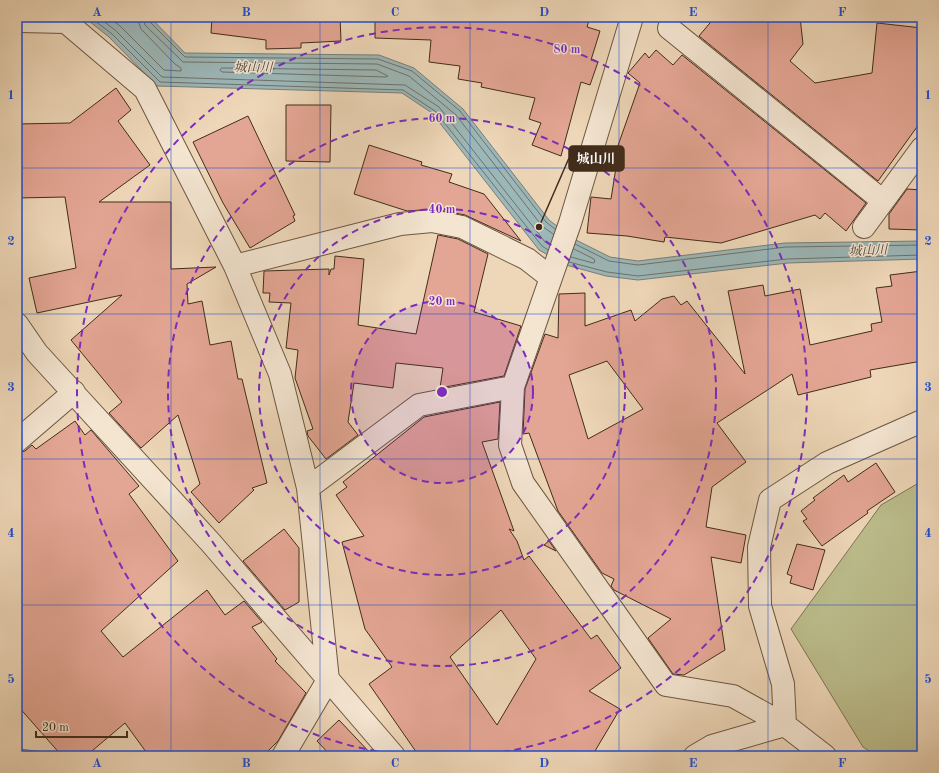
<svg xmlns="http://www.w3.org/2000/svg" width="939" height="773" font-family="'Old Standard TT','Noto Serif JP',serif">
<rect width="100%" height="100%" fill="#eed7b8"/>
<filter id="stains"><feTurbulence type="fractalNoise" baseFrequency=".005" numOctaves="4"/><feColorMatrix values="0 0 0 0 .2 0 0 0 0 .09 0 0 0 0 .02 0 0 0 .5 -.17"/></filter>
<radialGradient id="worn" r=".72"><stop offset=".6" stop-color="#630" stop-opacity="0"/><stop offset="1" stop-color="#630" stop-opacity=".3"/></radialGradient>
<path fill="#bcbd8c" stroke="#7e7454" d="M922 481V756H877L863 747 791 629 881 505Z
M17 749H19L77 756H17Z"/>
<path fill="#9cb7b8" stroke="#787f79" d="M84 17H150L185 53 379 55 414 68 463 109 549 220 574 239 610 257 638 261 785 243 922 241V259L788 263 638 280 606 276 566 265 539 250 432 113 402 93 157 86 109 37Z"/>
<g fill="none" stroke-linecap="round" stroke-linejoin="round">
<path stroke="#6e726a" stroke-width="1" d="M90 17 112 34 160 82 403 90 435 111 542 246 548 250
M98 17 115 30 162 77 405 85 439 107 545 242 550 245
M108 17 120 26 164 70 181 71V68L175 64 141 29 137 17
M143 17 145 25 183 62 377 64 409 76 456 115 542 226 553 234
M148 17 149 21 185 57 378 59 412 71 460 111 546 222 555 229
M222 68 376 70 388 76 386 77 222 72 220 70Z
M575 244 609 261 638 265 786 247 922 245
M571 257 593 263 595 262 594 259 574 249
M569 262 607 272 638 276 787 259 922 255"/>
</g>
<path fill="#e4a694" stroke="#412c1b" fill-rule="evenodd" d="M212 17H340L341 41 301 43V48L266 49V40L211 33Z
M375 17H590L587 27 600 31 591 60 598 62 590 85 581 82 561 156 532 145 541 123 529 119 535 98 481 87 482 83 458 79 460 66 429 62 431 40 375 38Z
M715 17H800L803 44 790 61 815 83 872 73 877 23 922 28V120L878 181 699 36Z
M656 50 673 65 682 55 866 203 846 231 825 213 820 219 815 215 721 243 665 237 664 242 627 236 587 233 591 197 611 199 618 155 615 154 640 83 628 73 645 53 649 58Z
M116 88 131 110 118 121 150 165 99 202H171V269L216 267 187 284 188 304 202 301 210 345 231 341 238 379H242L267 483 252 488 254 490 219 523 191 492 200 484 178 415 141 448 109 413 122 402 71 340 122 295 37 313 29 278 76 268 65 197 17 198V124L70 123Z
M286 105H331L330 162 286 161Z
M248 116 295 215 293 216 295 221 250 248 223 203 193 142Z
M369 145 422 162 421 165 452 174 449 182 484 194 521 241 465 215 434 209 407 211 354 194Z
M907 189 922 190V230L889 229V214Z
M438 235 458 239 488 254 474 312 521 326 504 376 440 388 443 368 396 363 393 388 354 383 348 422 358 435 326 459 308 436 307 431 313 429 295 378 298 350 286 348 291 303 269 302 270 293H263L264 271 329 269V275L331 269H334L335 256 364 259 358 325 416 334Z
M922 271V361L870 370 871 377 798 395 792 374 717 423 746 462 712 487 706 527 746 535 741 563 711 557 725 650 684 675 673 674 648 638 671 619 614 590 611 586 614 579 602 573 558 511 529 433 523 434 525 389 545 334 558 338 559 294 585 293V326L631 310 635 321 662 299 674 296 681 305 687 301 745 374 728 291 763 285 765 296 800 289 810 345 872 331 871 324 882 322 876 288 892 286 890 275ZM607 361 643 409 588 439 569 375Z
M500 402 498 439 482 442 514 531 509 529 517 541 524 560 529 556 591 639 597 635 621 668 589 691 620 709 592 756H419L369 684 392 667 365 629 342 542 364 536 336 495 347 487 343 482 424 417ZM501 610 536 659 497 725 450 657Z
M75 421 85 435 91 430 139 486 129 494 178 561 101 631 123 657 207 590 225 615 244 601 262 622 252 627 277 659 275 661 306 693 278 741 263 756H149L125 723 86 756H62L17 705V453L25 451 32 445 36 449Z
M876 463 895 492 867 511 868 513 822 546 803 521 807 519 801 511 815 500 813 498 844 475 848 482Z
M284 529 299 548V602L285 610 243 561Z
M549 541 556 551 544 545Z
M797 544 825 550 813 590 790 583 792 576 787 574Z
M339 720 373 756H331L317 741Z"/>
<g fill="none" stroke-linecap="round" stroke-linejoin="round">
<g stroke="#6c5742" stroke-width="24">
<path id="street" d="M632 17 570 223 513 387 510 445 523 483 666 685 733 696 785 725 825 756
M20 21 66 22 145 89 235 266 280 374 308 488 328 680 283 756
M669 28 883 201
M864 227 922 148
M235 266 400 224 432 221 462 227 527 259 550 277
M17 324 37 353 211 543 394 756
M17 441 74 392
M308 488 419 405 513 387
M785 725 783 684 760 606 759 547 770 500 827 463 922 421
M695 756 712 746 785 725"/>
</g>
<use href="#street" stroke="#f4e5d1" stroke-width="22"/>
</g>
<path fill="none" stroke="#1d4ed8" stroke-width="1" stroke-opacity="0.55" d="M171 17V756M320 17V756M470 17V756M619 17V756M768 17V756M17 168H922M17 314H922M17 459H922M17 605H922"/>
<circle cx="442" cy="392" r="91" fill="#7b2cbf" fill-opacity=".12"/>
<g fill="none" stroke="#7b2cbf" stroke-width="2" stroke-dasharray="7 5">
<circle cx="442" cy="392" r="91"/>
<circle cx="442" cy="392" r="183"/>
<circle cx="442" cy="392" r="274"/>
<path d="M413 756A365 365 0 1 1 471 756"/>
</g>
<g text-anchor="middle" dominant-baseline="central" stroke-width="3" stroke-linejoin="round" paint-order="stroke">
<g font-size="13" font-style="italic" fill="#53483a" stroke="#f4e5d1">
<text transform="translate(253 68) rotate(1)">城山川</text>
<text transform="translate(868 251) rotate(-2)">城山川</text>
</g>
</g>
<circle cx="442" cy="392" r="6" fill="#7b2cbf" stroke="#f4e5d1" stroke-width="2"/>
<g font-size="12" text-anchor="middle" font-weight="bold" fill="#7b2cbf" stroke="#f4e5d1" stroke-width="3" stroke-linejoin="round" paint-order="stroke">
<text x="567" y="53">80 m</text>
<text x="442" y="122">60 m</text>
<text x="442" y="213">40 m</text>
<text x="442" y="305">20 m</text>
</g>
<path fill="none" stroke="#412c1b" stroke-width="1.5" d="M539 227L569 158"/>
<circle fill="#412c1b" stroke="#f4e5d1" stroke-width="1.5" cx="539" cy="227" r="4"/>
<rect fill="#412c1b" stroke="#412c1b" stroke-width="1.5" x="569" y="146" width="55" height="25" rx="4"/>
<g font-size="13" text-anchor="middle" font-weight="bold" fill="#fff">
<text x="596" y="163">城山川</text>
</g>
<rect width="939" height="773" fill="none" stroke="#eed7b8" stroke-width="44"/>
<path d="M36 731v6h91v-6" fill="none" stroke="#412c1b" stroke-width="2"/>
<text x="42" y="731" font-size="12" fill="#412c1b" stroke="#f4e5d1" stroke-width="3" paint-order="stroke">20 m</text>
<rect x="22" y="22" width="895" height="729" fill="none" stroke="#1d4ed8" stroke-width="1.5"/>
<g font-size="13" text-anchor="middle" font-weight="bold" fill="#1d4ed8">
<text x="97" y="16">A</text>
<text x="246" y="16">B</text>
<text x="395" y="16">C</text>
<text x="544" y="16">D</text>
<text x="693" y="16">E</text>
<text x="842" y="16">F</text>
<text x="11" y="99">1</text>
<text x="928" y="99">1</text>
<text x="11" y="245">2</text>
<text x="928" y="245">2</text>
<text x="11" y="391">3</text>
<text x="928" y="391">3</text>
<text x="11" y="537">4</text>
<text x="928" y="537">4</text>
<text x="11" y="683">5</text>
<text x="928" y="683">5</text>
<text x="97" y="767">A</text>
<text x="246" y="767">B</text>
<text x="395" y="767">C</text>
<text x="544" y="767">D</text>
<text x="693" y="767">E</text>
<text x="842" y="767">F</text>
</g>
<rect width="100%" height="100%" filter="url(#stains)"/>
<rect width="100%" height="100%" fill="url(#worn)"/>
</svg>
